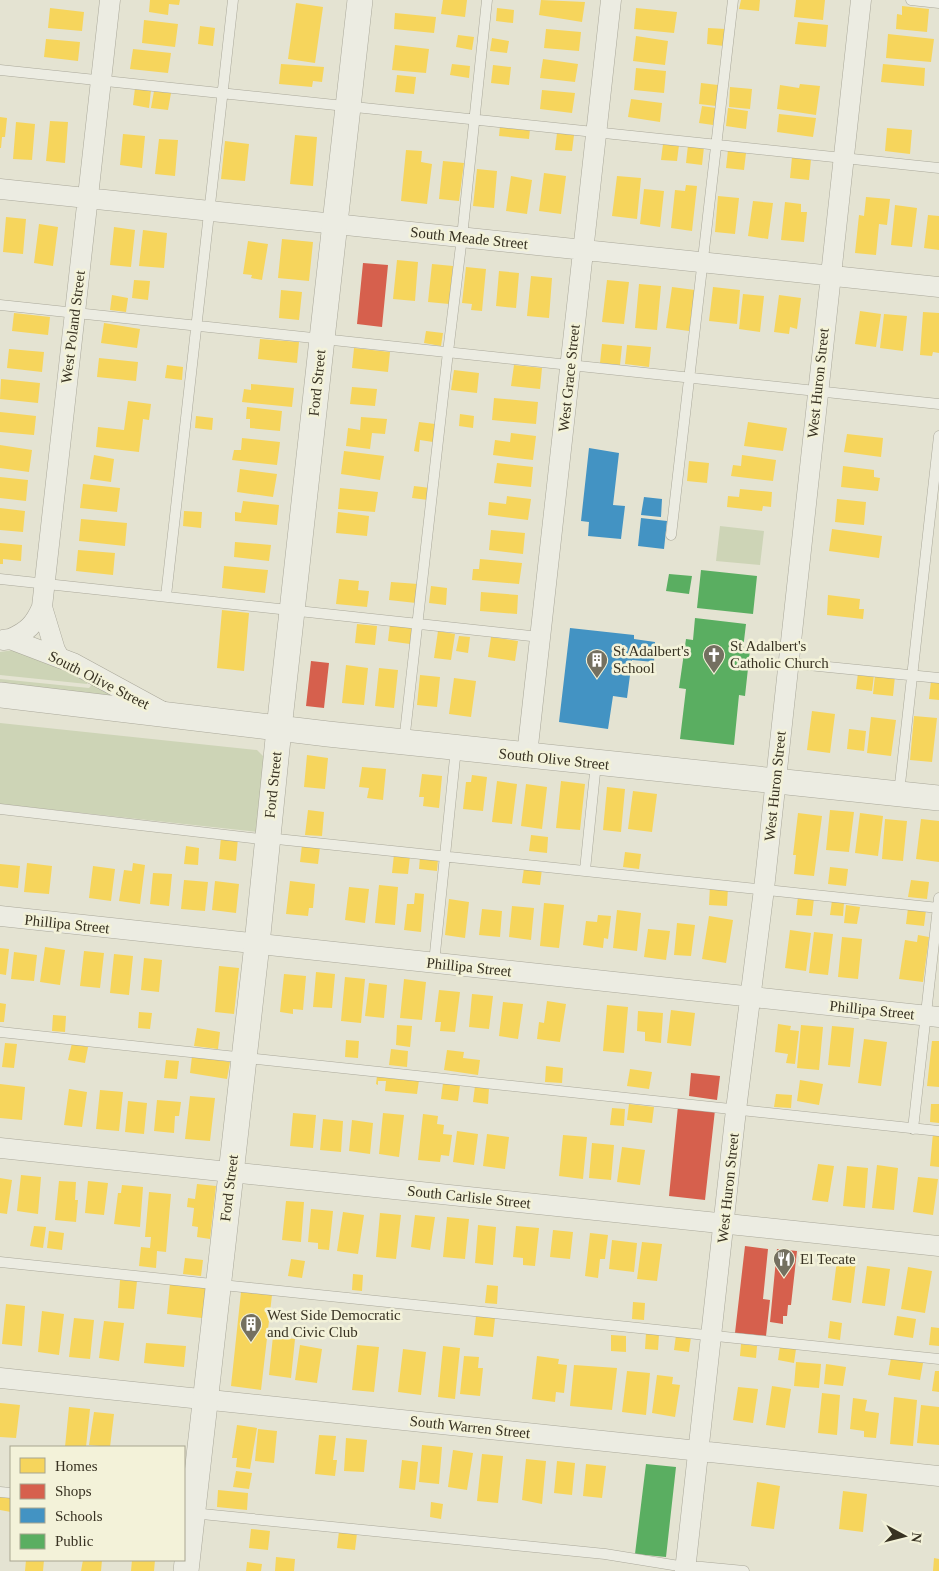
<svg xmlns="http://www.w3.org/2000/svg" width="939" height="1571" font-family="Georgia,serif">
<rect width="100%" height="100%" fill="#e4e3d2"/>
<path fill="#cdd4b6" d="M720 526 764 531 760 565 716 561Z
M14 650 90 680 87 684 0 675V652Z
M0 679 89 688 94 682 122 698 0 686Z
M0 723 257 750 265 758 258 832 0 804Z"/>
<path fill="#f6d55c" d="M150 0H180L179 5 169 4 168 15 149 12Z
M443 0H467L465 17 441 14Z
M541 0 585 2 582 22 539 15Z
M741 0H760L759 11 739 9Z
M796 0H825L823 20 794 17Z
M296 3 323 7 315 63 288 59Z
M902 6 929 9 927 32 896 29 897 14 902 15Z
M50 8 84 12 82 31 48 28Z
M497 8 514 10 513 23 496 21Z
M636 8 677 12 674 33 634 29Z
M395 13 436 17 434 33 394 29Z
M144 20 178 24 175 47 142 43Z
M798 22 828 25 826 47 795 44Z
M200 26 215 28 213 46 198 44Z
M708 28 726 29 724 46 707 44Z
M546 29 581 32 579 51 544 48Z
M888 34 934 39 931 62 886 58Z
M458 35 474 37 472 50 456 47Z
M636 36 668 41 665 65 633 61Z
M492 38 509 41 507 53 490 51Z
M46 39 80 42 78 61 44 57Z
M395 45 429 49 426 73 392 70Z
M133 49 171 53 168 73 130 69Z
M543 59 578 64 575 82 540 78Z
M281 64 324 67 322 82 313 81 312 87 279 84Z
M452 64 470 66 469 78 450 75Z
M883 64 925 68 924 86 881 82Z
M493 65 511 67 509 85 491 83Z
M636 68 666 71 664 93 634 90Z
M397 75 416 77 414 94 395 92Z
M701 83 718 85 716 106 699 104Z
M800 84 820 86 816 115 777 109 780 85 799 88Z
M730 87 752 89 750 109 729 107Z
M135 88 151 90 149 108 133 105Z
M542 90 575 93 572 113 540 109Z
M154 91 171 93 168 110 151 108Z
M631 99 662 103 660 122 628 117Z
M702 106 716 108 713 125 699 123Z
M728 108 748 111 746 129 726 126Z
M779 114 816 118 813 137 777 132Z
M0 117 7 118 5 137H2L1 148H0Z
M50 121 68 122 65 163 46 161Z
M16 122 35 124 32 160 13 159Z
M500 126 530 129 529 139 499 136Z
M887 128 912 130 910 154 885 151Z
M557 133 574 135 572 151 555 150Z
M123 134 145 136 142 168 120 165Z
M295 135 317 137 313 186 290 184Z
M159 139 178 140 175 176 155 174Z
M225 141 249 144 245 181 221 179Z
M663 144 679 145 677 161 661 160Z
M688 145 704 147 702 165 686 163Z
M406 150 422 151 421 162 432 164 427 204 401 201Z
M728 150 746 153 744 170 726 168Z
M792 157 811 159 809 180 790 178Z
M443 161 464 163 459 201 439 199Z
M477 169 497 171 494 208 473 206Z
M544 173 566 176 561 214 539 211Z
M511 176 532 180 527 214 506 211Z
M617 176 641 178 637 219 612 216Z
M686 185 697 186 692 231 671 228 675 190 685 191Z
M644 189 664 191 660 227 640 224Z
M718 196 739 198 735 234 715 232Z
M866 197 890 199 887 225 879 224 876 255 855 253 859 215 864 216Z
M753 201 773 203 768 239 748 236Z
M785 202 801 204V212H807L804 242 781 240Z
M895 205 917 208 912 247 891 245Z
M928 215 939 216V250L924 248Z
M6 217 26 219 23 254 3 252Z
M39 224 58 227 53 266 34 263Z
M114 227 135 230 131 267 110 265Z
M143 230 167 233 164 268 139 266Z
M282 239 313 242 309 281 278 278Z
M248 241 268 244 262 280 251 278 252 275 243 274Z
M397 260 418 262 415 301 393 299Z
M432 264 453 266 449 304 428 302Z
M466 267 486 269 482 311 471 310 472 304 462 303Z
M499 271 519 273 516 308 496 306Z
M531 276 552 278 549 318 527 316Z
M134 280 150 281 148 300 132 298Z
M607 280 629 282 624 324 602 322Z
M639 284 661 286 657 330 635 328Z
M672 287 695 290 689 331 666 328Z
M713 287 740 290 737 324 709 321Z
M281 290 302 292 299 320 279 318Z
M743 294 764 296 760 332 739 329Z
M112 295 128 298 126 312 110 310Z
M779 295 801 298 797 329 790 327 789 334 774 332Z
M860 311 881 314 876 347 855 344Z
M923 312 939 313V353L933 352 932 356 920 355Z
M14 313 50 317 48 335 12 331Z
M884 314 907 316 903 351 880 348Z
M104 323 140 329 137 348 101 343Z
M426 331 443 333 441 346 424 343Z
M260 339 299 342 297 363 258 359Z
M602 344 622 346 620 365 600 363Z
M627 345 651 347 649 367 625 364Z
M354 348 390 352 388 372 352 368Z
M9 349 44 352 42 372 7 368Z
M99 358 138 362 136 381 97 377Z
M167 365 183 367 182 380 165 378Z
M514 365 542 368 540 389 511 386Z
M454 370 479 373 477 393 451 390Z
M1 379 40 383 38 403 0 399Z
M251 384 294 388 292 407 242 402 244 389 251 390Z
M352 387 377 389 375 406 350 404Z
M494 398 538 402 536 424 492 420Z
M128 401 151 404 149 420 143 419 139 452 96 447 98 427 124 430Z
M247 407 282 411 280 431 250 428V419H246Z
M0 412 36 416 34 435 0 432Z
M460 414 474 416 473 428 459 426Z
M196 416 213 418 212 430 195 428Z
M361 417 387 419 385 434 372 433 370 449 346 446 348 428 360 430Z
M419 422 435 424 433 442 420 440 419 452 414 451Z
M748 422 787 428 783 451 744 446Z
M511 433 536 436 533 460 493 455 495 440 510 442Z
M847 434 883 438 881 457 844 452Z
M242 438 280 442 277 465 232 460 234 450H241Z
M0 445 32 450 29 472 0 468Z
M344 451 384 456 380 480 341 474Z
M94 455 114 459 111 482 90 479Z
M742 455 776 460 773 481 731 476 733 465 741 466Z
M689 461 709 463 707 483 687 481Z
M497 463 533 467 531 487 494 483Z
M843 466 874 470V477L880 478 878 491 841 487Z
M240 469 277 474 273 497 237 492Z
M0 477 28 480 26 501 0 498Z
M83 484 120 488 117 512 80 508Z
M414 486 430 488 428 500 412 498Z
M340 488 378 492 375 512 338 509Z
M740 489 772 492 771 507 763 506 762 511 727 507 728 496 739 497Z
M507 496 531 499 528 520 488 515 489 502 506 504Z
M837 499 866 502 864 525 835 522Z
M243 501 279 505 277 525 235 521V512L241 513Z
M0 508 25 511 23 532 0 530Z
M184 511 202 512 201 528 183 526Z
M338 512 369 516 367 536 336 533Z
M81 519 127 523 125 546 79 541Z
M832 529 882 536 879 558 829 551Z
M491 530 525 533 523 554 489 550Z
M235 542 271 545 269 561 234 557Z
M0 543 22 545 21 561 3 559V564H0Z
M78 550 115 553 113 575 76 571Z
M480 559 522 563 519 584 472 580 473 569H479Z
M224 566 268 570 265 593 222 588Z
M339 579 359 581 358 590 369 591 367 607 336 604Z
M391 582 418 584 416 603 389 600Z
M431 586 447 588 446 605 429 603Z
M481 592 518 595 517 614 480 611Z
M828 595 860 599 859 609H864L863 619 827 615Z
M222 610 249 613 244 671 217 668Z
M357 624 377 626 375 645 355 643Z
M390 624 413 627 410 644 388 641Z
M438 631 455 634 451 660 434 658Z
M459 636 470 637 468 653 456 651Z
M491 637 518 641 515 661 488 657Z
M346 665 368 668 364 705 342 703Z
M379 668 398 670 394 708 375 706Z
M858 673 874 675 872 691 856 689Z
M420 675 440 677 437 707 417 705Z
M875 675 895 676 893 696 873 694Z
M454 678 476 681 471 717 449 714Z
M931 681 939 682V700L929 699Z
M812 711 835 714 830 753 807 750Z
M914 716 937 718 932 762 910 760Z
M871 717 896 720 891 756 867 753Z
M849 729 866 731 864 751 847 749Z
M307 755 328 758 325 789 304 787Z
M362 767 386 769 383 800 367 798 369 788 359 787Z
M422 774 442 776 439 808 423 806 424 797H419Z
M472 775 487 777 483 811 463 809 466 782H471Z
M497 781 517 784 512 824 492 822Z
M561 781 585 784 580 830 556 828Z
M526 784 547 787 542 829 521 826Z
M607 787 625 789 621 832 603 830Z
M633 791 657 794 652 832 628 829Z
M308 810 324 812 322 836 305 835Z
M830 810 854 812 849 852 826 850Z
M798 813 822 816 814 876 794 874 796 855H793Z
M860 813 883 816 878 856 855 853Z
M885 819 907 821 903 861 882 859Z
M921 819 939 821V862L916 859Z
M531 835 548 837 547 853 529 851Z
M221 837 238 838 236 861 219 859Z
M302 845 320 847 318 864 300 862Z
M186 846 199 848 198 865 184 864Z
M625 852 641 854 639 869 623 867Z
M394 854 410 856 408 874 392 873Z
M420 857 438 859 437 871 419 869Z
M27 863 52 866 49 894 24 892Z
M133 863 145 865 140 904 119 901 124 870 132 871Z
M0 864 20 866 18 888 0 886Z
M93 866 115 869 111 901 89 898Z
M830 867 848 869 846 886 828 884Z
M524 868 542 869 540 885 522 883Z
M153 873 172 874 169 906 150 904Z
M184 880 208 882 205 911 181 909Z
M911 880 929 882 927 899 908 897Z
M215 881 239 884 236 913 212 910Z
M290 881 315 884 313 908H309L308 916 286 914Z
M379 885 398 887 395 925 375 923Z
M710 886 728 887 727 906 709 905Z
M349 887 369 889 365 923 345 920Z
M415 893 424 894 421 932 404 930 407 904H414Z
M798 896 814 898 812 916 796 915Z
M449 899 469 902 465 938 445 935Z
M832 900 844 902 843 916 830 915Z
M544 903 564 905 559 948 540 946Z
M846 905 860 907 857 924 844 923Z
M512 906 534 908 531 940 509 937Z
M908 908 926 910 924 926 906 924Z
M482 909 502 911 500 937 479 935Z
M617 910 641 913 637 951 613 948Z
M598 915 611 916 608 939 604 938 603 948 583 945 586 921 597 922Z
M709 916 733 920 726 963 702 959Z
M677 923 695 925 691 956 674 955Z
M648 929 670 931 666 960 644 957Z
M790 930 811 933 806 971 785 968Z
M814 932 833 934 828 975 809 973Z
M918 935 929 937 923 982 899 979 905 940 917 942Z
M842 937 862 939 858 979 838 977Z
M45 947 65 950 60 985 40 982Z
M0 948 9 949 6 975 0 974Z
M84 951 104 953 100 988 80 986Z
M14 952 37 955 34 981 11 979Z
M114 954 133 956 129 995 110 993Z
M144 958 162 960 159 992 141 990Z
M219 966 239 968 234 1014 215 1012Z
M316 972 335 974 332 1008 313 1007Z
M284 974 306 976 303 1010 293 1009V1014L280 1012Z
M345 977 365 979 361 1023 341 1021Z
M404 979 426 982 422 1020 400 1018Z
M369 983 387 985 384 1018 365 1016Z
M439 990 460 992 455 1032 440 1031 441 1022H435Z
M472 994 493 996 489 1029 469 1027Z
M547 1001 566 1004 560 1042 537 1039 539 1022 544 1023Z
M503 1002 523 1004 518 1039 499 1036Z
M0 1003 6 1004 4 1022H0Z
M607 1005 628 1007 624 1053 603 1051Z
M671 1010 695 1013 691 1046 667 1043Z
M638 1011 663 1013 661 1043 645 1041V1032L637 1031Z
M139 1012 152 1013 150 1029 138 1028Z
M53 1015 66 1016 65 1032 52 1031Z
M778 1024 791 1026 790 1030 799 1031 795 1064 786 1063 788 1054 775 1052Z
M397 1025 412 1026 410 1047 396 1045Z
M801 1025 823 1027 819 1070 797 1068Z
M832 1026 854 1028 850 1067 828 1065Z
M197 1028 220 1032 218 1049 194 1046Z
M864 1039 887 1042 881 1086 858 1083Z
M346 1040 359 1041 358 1058 345 1057Z
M932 1041H939V1087L927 1086Z
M5 1043 17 1044 14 1068 2 1067Z
M72 1043 88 1047 85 1063 68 1060Z
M391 1049 408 1051 407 1067 389 1065Z
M447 1050 464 1052 463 1058 480 1060 478 1075 444 1070Z
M192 1056 230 1062 227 1079 190 1073Z
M166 1060 179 1061 177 1079 164 1078Z
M546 1066 563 1068 562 1083 545 1082Z
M630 1069 652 1072 649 1089 627 1086Z
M377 1076 419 1080 417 1094 385 1091 386 1081H378V1085L376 1084Z
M800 1080 823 1084 819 1105 797 1101Z
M443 1083 460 1085 458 1101 441 1099Z
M0 1084 25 1087 22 1120 0 1118Z
M475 1086 489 1088 488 1104 473 1102Z
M69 1089 87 1092 82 1127 64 1125Z
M100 1090 123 1092 119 1131 96 1129Z
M776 1094 792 1095 791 1108 774 1107Z
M190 1096 215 1098 210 1141 185 1139Z
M157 1100 181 1102 179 1116H175L174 1133 154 1131Z
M128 1101 147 1103 144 1134 125 1132Z
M629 1104 654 1107 652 1123 627 1120Z
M931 1104H939V1123L930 1122Z
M612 1108 625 1109 624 1126 610 1125Z
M293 1113 316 1115 313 1148 290 1146Z
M383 1113 404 1115 399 1157 379 1154Z
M423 1114 438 1116 437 1124 444 1125 443 1134 452 1135 449 1156 441 1155 440 1162 418 1160Z
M323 1119 343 1121 341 1152 320 1150Z
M352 1120 373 1123 370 1154 349 1151Z
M457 1131 478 1134 474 1165 453 1162Z
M933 1133 939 1134V1167L930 1166Z
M487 1134 509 1137 505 1169 483 1166Z
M563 1135 587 1137 583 1179 559 1176Z
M592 1143 614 1145 611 1180 589 1178Z
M622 1147 645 1150 640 1185 617 1182Z
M818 1164 834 1166 828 1202 812 1200Z
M877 1165 898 1168 894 1210 872 1208Z
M847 1166 868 1168 865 1208 843 1206Z
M21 1175 41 1177 38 1214 17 1211Z
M918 1177 938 1179 933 1215 913 1212Z
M0 1178 12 1180 7 1214 0 1213Z
M59 1181 76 1182 75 1200H78L76 1222 55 1220Z
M88 1181 108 1183 104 1215 85 1213Z
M197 1184 216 1186 210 1239 197 1237 198 1227 192 1226 194 1208 187 1207 188 1198 195 1199Z
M122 1185 143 1187 140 1227 114 1224 118 1193H121Z
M149 1192 171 1194 166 1252 157 1251 156 1268 139 1266 141 1247 150 1248 151 1237H145Z
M286 1201 304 1202 301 1242 282 1240Z
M311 1209 333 1211 329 1250 318 1249V1243L308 1242Z
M343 1212 364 1215 358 1254 337 1251Z
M380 1213 401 1215 396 1259 376 1257Z
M415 1215 435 1217 430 1250 411 1247Z
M447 1217 469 1219 465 1259 443 1257Z
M478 1225 496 1227 493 1265 475 1263Z
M34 1226 46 1227 43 1248 30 1246Z
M516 1226 539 1228 535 1266 523 1265V1258L513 1257Z
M553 1230 573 1232 570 1259 550 1257Z
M49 1231 64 1233 62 1250 47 1248Z
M590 1233 608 1235 605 1259H600L598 1278 585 1276Z
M612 1240 637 1243 634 1272 609 1269Z
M642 1242 662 1244 657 1281 637 1279Z
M185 1258 203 1260 201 1276 183 1274Z
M291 1259 305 1261 302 1278 288 1276Z
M837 1260 856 1262 851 1303 832 1300Z
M867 1266 890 1269 885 1306 862 1303Z
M908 1267 932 1271 925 1313 901 1309Z
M353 1274 363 1275 362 1291 352 1290Z
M120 1280 137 1281 134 1309 118 1308Z
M170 1283 206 1286 202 1318 167 1314Z
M487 1285 498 1286 497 1304 485 1303Z
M241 1292 272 1295 261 1390 231 1386Z
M633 1302 645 1303 644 1320 632 1319Z
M6 1304 25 1306 22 1346 2 1344Z
M42 1311 64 1314 59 1355 38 1352Z
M476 1316 495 1318 493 1337 474 1335Z
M897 1316 916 1319 913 1338 894 1335Z
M74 1318 94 1320 90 1359 69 1357Z
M104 1321 124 1323 119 1361 99 1358Z
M830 1321 842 1323 840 1340 828 1338Z
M931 1327 939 1328V1346L929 1345Z
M646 1333 659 1334 658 1350 645 1349Z
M611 1335 626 1336V1352L611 1351Z
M676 1335 691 1337 689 1352 674 1350Z
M273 1336 295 1339 291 1378 269 1375Z
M146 1343 186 1346 184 1367 144 1363Z
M741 1344 757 1346 756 1358 740 1356Z
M300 1345 322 1349 317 1383 295 1380Z
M357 1345 379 1347 374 1392 352 1390Z
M443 1346 460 1348 455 1399 438 1397Z
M780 1346 796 1349 794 1363 778 1360Z
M403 1349 426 1352 421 1395 398 1392Z
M464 1356 479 1357 478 1368H483L480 1396 460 1394Z
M537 1356 559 1359 558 1364 567 1365 564 1393 556 1392 555 1402 532 1399Z
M891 1358 923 1363 920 1380 888 1375Z
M796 1362 821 1364 819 1388 794 1386Z
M826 1364 846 1367 843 1386 824 1384Z
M574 1365 617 1368 612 1410 570 1406Z
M627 1371 650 1373 646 1415 622 1412Z
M935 1371H939V1392L932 1391Z
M657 1375 673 1377 672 1384 680 1385 675 1417 652 1413Z
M772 1386 791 1389 785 1428 766 1425Z
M738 1387 758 1389 753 1423 733 1420Z
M822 1393 840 1395 837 1435 818 1433Z
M894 1397 917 1400 913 1446 890 1444Z
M853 1398 867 1400 865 1411 879 1413 876 1438 864 1437V1431L850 1429Z
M0 1403 20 1405 16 1438 0 1437Z
M921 1405 939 1407V1445L917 1443Z
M69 1407 90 1409 86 1447H65Z
M94 1412 114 1414 110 1447 89 1445Z
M237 1425 257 1428 250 1469 236 1467 237 1458H232Z
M258 1429 277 1431 274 1463 255 1461Z
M319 1435 336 1436 333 1460H337L335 1476 315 1474Z
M346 1438 367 1440 364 1472 344 1471Z
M422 1445 442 1447 439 1484 419 1482Z
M453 1450 473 1453 467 1490 448 1487Z
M482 1454 503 1456 498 1503 477 1501Z
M526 1459 546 1461 542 1504 522 1500Z
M402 1460 418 1462 415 1490 399 1488Z
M557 1461 575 1463 572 1495 554 1493Z
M586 1464 606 1466 602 1498 583 1496Z
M236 1471 252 1473 249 1489 233 1487Z
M757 1482 780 1486 774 1529 751 1526Z
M218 1490 248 1493 247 1510 217 1507Z
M843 1491 867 1494 863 1532 839 1529Z
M0 1494 11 1496V1512L0 1510Z
M431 1502 443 1504 441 1519 430 1517Z
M251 1529 270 1531 268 1550 249 1548Z
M339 1531 357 1533 355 1550 337 1548Z
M276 1557 295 1559 294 1571H275Z
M934 1558 939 1559V1571H933Z
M26 1560H44L43 1571H25Z
M83 1560H102L101 1571H81Z
M132 1560H155L154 1571H131Z
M247 1562 262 1564 261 1571H246Z"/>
<path fill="#d6604d" d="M363 263 388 265 382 327 357 324Z
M311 661 329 663 324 708 306 706Z
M691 1073 720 1076 717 1100 689 1096Z
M678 1106 715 1110 705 1200 669 1196Z
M745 1246 768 1249 763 1299 770 1300 766 1336 735 1333Z
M777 1249 797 1251 791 1305H788L787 1316H783V1324L770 1322Z"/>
<path fill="#4393c3" d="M589 448 619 453 613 505 625 506 621 539 588 536 589 522 581 521Z
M644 497 662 499 661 517 641 515Z
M641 518 667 521 664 549 638 546Z
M570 628 634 635V639L655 642 654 662 632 660 627 698 613 696 608 729 559 722Z"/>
<path fill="#5aae61" d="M701 570 757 576 753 614 697 608Z
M669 574 692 576 689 594 666 591Z
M695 618 746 624 743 649 750 650 745 696 739 695 734 745 680 739 686 689 679 688 686 639 693 640Z
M646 1464 676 1467 666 1557 635 1554Z"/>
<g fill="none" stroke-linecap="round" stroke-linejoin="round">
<g stroke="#aaa89a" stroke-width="11">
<path id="service" d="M911 0 939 3
M0 70 939 168
M0 305 939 404
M671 535 733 0
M0 579 540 637
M166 596 233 0
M788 663 939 678
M404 742 448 352 462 237 487 0
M899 793 939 436
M0 809 260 839H277L939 908
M585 870 596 763
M434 963 456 748
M0 1032 939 1131
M913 1129 939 898
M0 1262 939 1359
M0 1492 11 1493
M192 1513 605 1554 685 1567H702L744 1571"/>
</g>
<g stroke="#aaa89a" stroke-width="21">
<path id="minor" d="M0 189 939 287
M42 607 55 650 59 657
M10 639C27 632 35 624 42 607L110 0
M3 640 10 639 73 663 163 712
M527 755 611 0
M0 916 939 1017
M0 1148 939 1246
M0 1378 939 1476
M685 1571 736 1110 764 889 861 0"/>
</g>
<g stroke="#aaa89a" stroke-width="26">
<path id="tertiary" d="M0 695 328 734 939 798
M186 1571 257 944 279 729 322 339 360 0"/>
</g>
<use href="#service" stroke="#ecece2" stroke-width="10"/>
<use href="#minor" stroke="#ecece2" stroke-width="20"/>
<use href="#tertiary" stroke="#ecece2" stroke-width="25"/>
</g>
<defs>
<g id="church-pin" transform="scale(1.125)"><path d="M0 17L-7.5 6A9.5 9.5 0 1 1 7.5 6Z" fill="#747060" stroke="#f3f2d9"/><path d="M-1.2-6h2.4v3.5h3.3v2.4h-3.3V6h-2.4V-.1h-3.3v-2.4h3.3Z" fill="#fff"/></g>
<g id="building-pin" transform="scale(1.125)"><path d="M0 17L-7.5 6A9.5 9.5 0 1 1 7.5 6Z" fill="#747060" stroke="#f3f2d9"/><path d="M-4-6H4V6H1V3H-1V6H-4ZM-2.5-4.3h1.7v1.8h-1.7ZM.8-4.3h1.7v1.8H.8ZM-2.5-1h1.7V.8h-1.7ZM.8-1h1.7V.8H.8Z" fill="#fff"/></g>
<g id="restaurant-pin" transform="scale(1.125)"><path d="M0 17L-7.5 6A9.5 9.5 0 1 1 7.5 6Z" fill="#747060" stroke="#f3f2d9"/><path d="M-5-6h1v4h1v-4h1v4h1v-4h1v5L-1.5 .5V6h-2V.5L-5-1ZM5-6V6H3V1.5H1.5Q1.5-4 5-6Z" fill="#fff"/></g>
</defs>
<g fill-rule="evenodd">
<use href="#church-pin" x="714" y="655"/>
<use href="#building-pin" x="597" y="660"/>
<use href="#restaurant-pin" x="784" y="1259"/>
<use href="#building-pin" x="251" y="1324"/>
</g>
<g text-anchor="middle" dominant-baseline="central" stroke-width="5" stroke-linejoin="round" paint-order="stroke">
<g font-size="15" fill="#383222" stroke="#f3f2d9">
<text transform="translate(469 238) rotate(6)">South Meade Street</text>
<text transform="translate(73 327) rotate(-83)">West Poland Street</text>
<text transform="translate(569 378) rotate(-84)">West Grace Street</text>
<text transform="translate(317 383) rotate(-84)">Ford Street</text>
<text transform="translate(818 383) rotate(-84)">West Huron Street</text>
<text transform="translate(99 680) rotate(27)">South Olive Street</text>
<text transform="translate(554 759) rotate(6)">South Olive Street</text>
<text transform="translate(273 785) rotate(-84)">Ford Street</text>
<text transform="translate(775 786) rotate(-84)">West Huron Street</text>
<text transform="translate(67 924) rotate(6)">Phillipa Street</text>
<text transform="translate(469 967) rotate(6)">Phillipa Street</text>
<text transform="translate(872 1010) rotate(6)">Phillipa Street</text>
<text transform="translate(229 1188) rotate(-83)">Ford Street</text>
<text transform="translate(728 1188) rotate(-84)">West Huron Street</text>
<text transform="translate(469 1197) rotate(6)">South Carlisle Street</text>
<text transform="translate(470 1427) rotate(6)">South Warren Street</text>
</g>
<g font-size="15" fill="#383222" stroke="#f3f2d9" text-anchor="start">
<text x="730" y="646">St Adalbert's<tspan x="730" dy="17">Catholic Church</tspan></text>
<text x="613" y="651">St Adalbert's<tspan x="613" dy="17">School</tspan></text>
<text x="800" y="1259">El Tecate</text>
<text x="267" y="1315">West Side Democratic<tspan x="267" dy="17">and Civic Club</tspan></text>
</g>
</g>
<rect x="10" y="1446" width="175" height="115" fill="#f3f2d9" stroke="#a8a590"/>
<rect x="20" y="1458" width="25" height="15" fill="#f6d55c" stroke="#a8a590"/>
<text x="55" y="1471" font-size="15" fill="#383222">Homes</text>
<rect x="20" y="1484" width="25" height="15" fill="#d6604d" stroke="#a8a590"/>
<text x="55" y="1496" font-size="15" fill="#383222">Shops</text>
<rect x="20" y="1508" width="25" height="15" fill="#4393c3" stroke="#a8a590"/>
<text x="55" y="1521" font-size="15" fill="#383222">Schools</text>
<rect x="20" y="1534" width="25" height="15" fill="#5aae61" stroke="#a8a590"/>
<text x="55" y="1546" font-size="15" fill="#383222">Public</text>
<g transform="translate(904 1536) rotate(97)" stroke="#f3f2d9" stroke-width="4" paint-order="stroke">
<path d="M0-4L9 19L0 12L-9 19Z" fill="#383222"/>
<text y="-8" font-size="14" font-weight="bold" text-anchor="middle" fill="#383222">N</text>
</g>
</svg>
